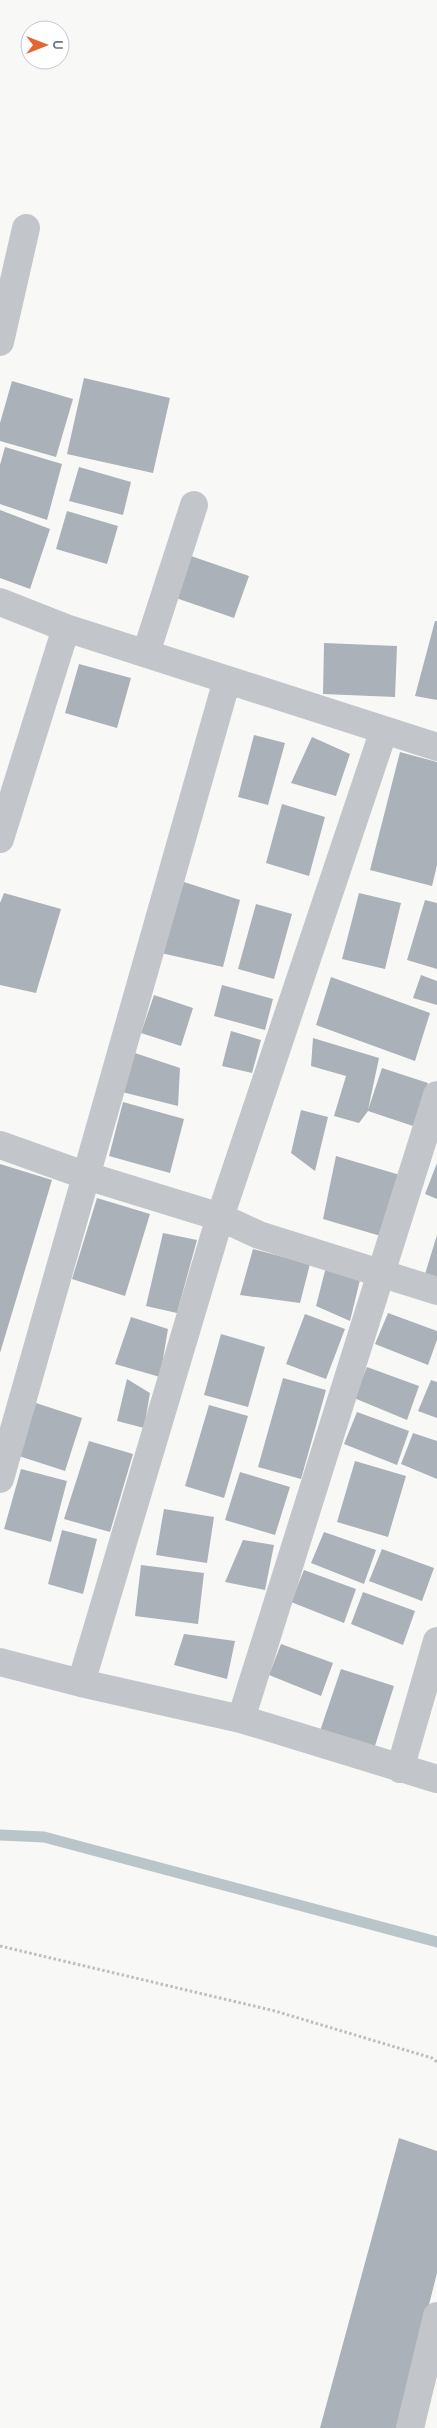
<svg xmlns="http://www.w3.org/2000/svg" width="437" height="2428" font-family="Quicksand,sans-serif">
<rect width="100%" height="100%" fill="#f8f9f6"/>
<g fill="none" stroke-linecap="round" stroke-linejoin="round">
<path stroke="#bac5ca" stroke-width="11" d="M0 1835 44 1837 437 1942"/>
</g>
<path fill="#aab1b8" d="M84 378 170 398 153 473 67 454Z
M12 381 73 399 56 457 0 441V423Z
M5 447 62 464 47 520 0 504V465Z
M79 467 131 482 123 515 69 501Z
M0 510 50 529 30 589 0 578Z
M67 511 118 526 107 564 56 549Z
M191 556 249 576 234 618 176 598Z
M435 621H437V700L415 696Z
M324 643 397 646 395 697 323 694Z
M79 664 131 678 117 728 65 713Z
M254 735 285 743 268 805 238 797Z
M312 737 350 754 336 796 291 783Z
M400 752 437 762V865L432 886 370 870Z
M282 804 325 817 309 876 266 863Z
M184 882 240 900 223 967 161 953Z
M4 893 61 909 36 993 0 985V903Z
M359 893 401 903 385 969 342 959Z
M425 900 437 903V969L407 960Z
M256 904 292 914 274 979 238 969Z
M421 975 437 981V1005L413 998Z
M331 977 430 1013 415 1061 316 1025Z
M222 985 273 999 265 1030 214 1016Z
M154 995 193 1008 181 1046 141 1033Z
M231 1031 261 1040 252 1073 222 1066Z
M313 1038 379 1058 368 1110 382 1068 428 1083 413 1126 368 1111 359 1123 334 1116 346 1076 311 1066Z
M135 1053 180 1068 178 1106 122 1092Z
M123 1102 184 1119 170 1173 109 1156Z
M301 1110 328 1117 315 1171 291 1153Z
M336 1156 400 1175 384 1237 323 1219Z
M437 1163V1199L425 1194Z
M0 1164 52 1180 0 1353Z
M97 1198 150 1214 125 1296 72 1279Z
M163 1233 197 1240 177 1313 146 1306Z
M437 1235V1278L425 1274Z
M253 1249 310 1264 300 1303 240 1295Z
M326 1267 361 1276 350 1321 316 1306Z
M388 1313 437 1331V1340L428 1365 375 1344Z
M305 1314 345 1329 326 1379 286 1364Z
M131 1317 168 1329 160 1377 115 1364Z
M221 1334 265 1347 248 1407 204 1395Z
M367 1367 419 1386 407 1420 354 1398Z
M283 1378 326 1390 301 1479 258 1467Z
M127 1379 150 1393 144 1428 117 1421Z
M431 1380 437 1382V1418L418 1411Z
M36 1403 82 1418 65 1471 19 1456Z
M209 1405 248 1416 224 1498 185 1486Z
M357 1412 409 1431 397 1465 344 1444Z
M413 1433 437 1441V1479L401 1464Z
M89 1441 133 1454 110 1532 64 1519Z
M355 1461 406 1476 388 1537 337 1522Z
M21 1469 67 1481 51 1542 4 1529Z
M240 1472 290 1487 275 1535 225 1520Z
M164 1509 214 1517 207 1563 156 1555Z
M62 1530 97 1539 83 1594 48 1584Z
M324 1532 376 1550 364 1584 311 1563Z
M243 1540 274 1545 265 1590 225 1582Z
M382 1549 434 1568 422 1601 369 1581Z
M141 1565 204 1573 198 1624 135 1616Z
M304 1570 356 1589 344 1623 291 1602Z
M363 1592 415 1611 403 1645 351 1624Z
M184 1634 235 1641 227 1679 174 1665Z
M281 1644 333 1663 321 1696 269 1675Z
M341 1669 394 1686 373 1752 319 1734Z
M399 2138 437 2151V2273L398 2428H320Z"/>
<g fill="none" stroke-linecap="round" stroke-linejoin="round">
<path stroke="#bcbec1" stroke-width="3" stroke-dasharray="2.5 2.5" stroke-linecap="butt" d="M0 1946 275 2011 432 2058 437 2062"/>
<path stroke="#c2c5ca" stroke-width="28" d="M0 342 26 228
M0 602 66 628 437 747
M146 653 194 505
M0 839 66 628
M0 1145 87 1176 220 1217 259 1235 437 1291
M0 1479 227 680
M0 1662 81 1683 241 1719 437 1779
M81 1683 220 1217 384 730
M241 1719 437 1095
M400 1769 437 1641
M410 2428 437 2316"/>
</g>
<g transform="translate(45 45) rotate(90)"><circle r="24" fill="#ffffff" stroke="#c3c8cf"/>
<path d="M0-4L9 19L0 12L-9 19Z" fill="#e2662d"/>
<text y="-8" font-size="14" font-weight="bold" text-anchor="middle" fill="#687687">U</text>
</g>
</svg>
